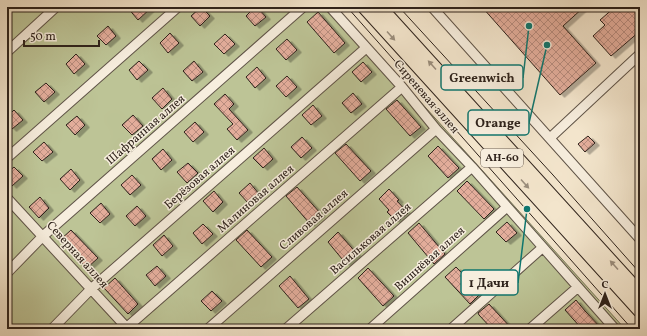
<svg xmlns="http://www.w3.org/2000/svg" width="647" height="336" font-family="Vollkorn,serif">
<defs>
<pattern id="building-cross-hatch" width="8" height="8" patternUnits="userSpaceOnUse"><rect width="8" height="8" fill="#e3ad9b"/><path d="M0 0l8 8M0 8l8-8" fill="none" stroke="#b88c7e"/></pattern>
<filter id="shadow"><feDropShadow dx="4.5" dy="2.5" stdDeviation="0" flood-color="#0004"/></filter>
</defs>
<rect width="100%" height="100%" fill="#f3e5cc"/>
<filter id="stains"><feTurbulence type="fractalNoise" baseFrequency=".005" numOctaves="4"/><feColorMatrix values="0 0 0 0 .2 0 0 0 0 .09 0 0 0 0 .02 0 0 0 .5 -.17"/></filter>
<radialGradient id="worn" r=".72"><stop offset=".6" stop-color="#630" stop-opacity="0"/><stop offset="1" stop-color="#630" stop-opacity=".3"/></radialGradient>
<path fill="#bdc496" stroke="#767358" d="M7 7H335L625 329H7Z"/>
<path fill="url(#building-cross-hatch)" stroke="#2e221b" filter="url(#shadow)" d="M127 7H152L138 20Z
M201 7 210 16 200 26 191 16Z
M255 7H257L266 17 255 26 246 16Z
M482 7H584L563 26 596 63 560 95Z
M615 7H640V31L611 56 593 36 605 25 600 20Z
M318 12 345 43 334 53 307 22Z
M108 26 116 36 106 45 97 36Z
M170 33 179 43 168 53 160 43Z
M225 34 235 44 224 54 214 44Z
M287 39 297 50 286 60 276 49Z
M76 54 85 64 74 74 66 64Z
M139 61 148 70 137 80 129 70Z
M194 61 203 72 192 81 183 71Z
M363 62 372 72 361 82 352 72Z
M257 67 266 78 255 88 246 77Z
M287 76 297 87 286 97 276 86Z
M46 83 55 92 44 102 35 92Z
M163 88 172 99 162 109 152 98Z
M353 93 362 104 351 113 342 103Z
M225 94 234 104 229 109 248 130 237 140 227 129 233 124 214 104Z
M397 100 421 127 410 136 386 109Z
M313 105 322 116 311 125 302 115Z
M14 110 23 120 12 129 7 124V117Z
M133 115 143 126 132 135 122 125Z
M77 116 85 125 75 135 66 125Z
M195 122 204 132 193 142 184 132Z
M588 136 595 143 585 152 578 144Z
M302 137 312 148 301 158 291 147Z
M44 142 53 152 42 161 33 152Z
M346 144 371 171 360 181 335 153Z
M438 146 459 168 448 178 428 156Z
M264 148 273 159 263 168 253 158Z
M163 149 172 160 161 170 152 159Z
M188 163 198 173 187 183 177 172Z
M14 167 23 176 12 186 7 180V173Z
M71 169 80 180 70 190 60 179Z
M132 175 141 185 130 195 121 185Z
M467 181 494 209 484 219 457 191Z
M250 183 259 194 249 204 239 193Z
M297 187 321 214 310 224 286 196Z
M389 189 399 200 397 201 408 213 397 222 387 212 389 210 379 199Z
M214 191 223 202 213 212 203 201Z
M40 197 49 208 39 218 29 207Z
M101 203 110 214 100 223 90 213Z
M137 206 146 216 135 226 126 216Z
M507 222 517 233 506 242 496 232Z
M419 223 445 254 434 264 408 233Z
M203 224 213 234 202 244 193 233Z
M71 230 98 258 87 268 60 240Z
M247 230 272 257 261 267 236 240Z
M338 232 358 255 347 265 328 242Z
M164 235 173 246 162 256 153 245Z
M157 266 166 276 155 286 146 275Z
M456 267 481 293 470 304 445 277Z
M368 268 394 296 383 306 358 278Z
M290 276 309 299 298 308 279 286Z
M115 278 138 304 128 314 104 288Z
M212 291 222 301 211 311 201 301Z
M576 300 585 311 602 329H582L565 310Z
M489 304 512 329H492L479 315 478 313Z"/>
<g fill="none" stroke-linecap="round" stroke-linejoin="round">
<g stroke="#5f5347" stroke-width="11">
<path id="street" d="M330 7 402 87 436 129 472 167 615 329
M432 7 640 239
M7 52 56 7
M550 138 640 54
M7 158 178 7
M7 198 128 329
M7 273 43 236 303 7
M52 329 91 289 366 48
M125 329 402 87
M208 329 436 129
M286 329 472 167
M370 329 507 207
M451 329 542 248
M530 329 578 287"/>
</g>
<g stroke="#2e221b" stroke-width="16">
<path id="primary" d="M365 7 640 310
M379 7 640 294"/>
</g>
<use href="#street" stroke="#f7eede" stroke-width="9"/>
<use href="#primary" stroke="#f3e5cc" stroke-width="14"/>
<path stroke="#2e221b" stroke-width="1" d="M347 7 632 329
M399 7 553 175 640 273"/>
</g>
<defs><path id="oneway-solid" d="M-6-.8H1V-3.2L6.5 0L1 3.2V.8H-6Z"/></defs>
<g fill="#9a8d7c">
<use href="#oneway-solid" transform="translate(391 36) rotate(48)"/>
<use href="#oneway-solid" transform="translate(432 65) rotate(-132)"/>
<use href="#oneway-solid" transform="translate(525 184) rotate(48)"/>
<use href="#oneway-solid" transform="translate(614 265) rotate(-132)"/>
</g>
<g text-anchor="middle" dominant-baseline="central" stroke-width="3" stroke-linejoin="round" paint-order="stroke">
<rect fill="#f7eede" stroke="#6a5f56" stroke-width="1" x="481" y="149" width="42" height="18" rx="3"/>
<g font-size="11" font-weight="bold" fill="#2e221b">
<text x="502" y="158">АН-60</text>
</g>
<g font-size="12" fill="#2e221b" stroke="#f7eede">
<text transform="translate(426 97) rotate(49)">Сиреневая аллея</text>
<text transform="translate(146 130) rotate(-41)">Шафранная аллея</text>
<text transform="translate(200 178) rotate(-41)">Берёзовая аллея</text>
<text transform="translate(256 199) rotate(-41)">Малиновая аллея</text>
<text transform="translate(314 220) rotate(-41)">Сливовая аллея</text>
<text transform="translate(371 239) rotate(-41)">Васильковая аллея</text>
<text transform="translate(77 255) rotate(48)">Северная аллея</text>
<text transform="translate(430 259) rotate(-42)">Вишнёвая аллея</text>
</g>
</g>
<path fill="none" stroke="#0f766e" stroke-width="1.5" d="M529 26L523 78M547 45L529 123M527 209L518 283"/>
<g fill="#0f766e" stroke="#f7eede" stroke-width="1.5">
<circle cx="529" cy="26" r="4"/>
<circle cx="547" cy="45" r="4"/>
<circle cx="527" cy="209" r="4"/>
</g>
<g fill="#f7eede" stroke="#0f766e" stroke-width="1.5">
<rect x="441" y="65" width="82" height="25" rx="4"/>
<rect x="468" y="110" width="61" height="25" rx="4"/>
<rect x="461" y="270" width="57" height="25" rx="4"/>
</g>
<g font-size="13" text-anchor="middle" font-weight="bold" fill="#2e221b">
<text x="482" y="82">Greenwich</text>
<text x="498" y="127">Orange</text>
<text x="489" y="287">1 Дачи</text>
</g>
<rect width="647" height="336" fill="none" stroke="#f3e5cc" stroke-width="24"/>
<rect x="8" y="8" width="631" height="320" fill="none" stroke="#2e221b" stroke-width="2"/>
<rect x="12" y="12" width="623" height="312" fill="none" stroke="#2e221b"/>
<g transform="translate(605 294)" stroke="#f7eede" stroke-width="3" paint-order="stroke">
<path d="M0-3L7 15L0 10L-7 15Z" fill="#2e221b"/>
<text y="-6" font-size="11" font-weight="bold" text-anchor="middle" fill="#2e221b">С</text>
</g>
<path d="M24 40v6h75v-6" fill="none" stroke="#2e221b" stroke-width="2"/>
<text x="30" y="40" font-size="12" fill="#2e221b" stroke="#f7eede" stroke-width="3" paint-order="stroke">50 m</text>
<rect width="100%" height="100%" filter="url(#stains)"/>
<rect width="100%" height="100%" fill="url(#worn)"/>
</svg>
